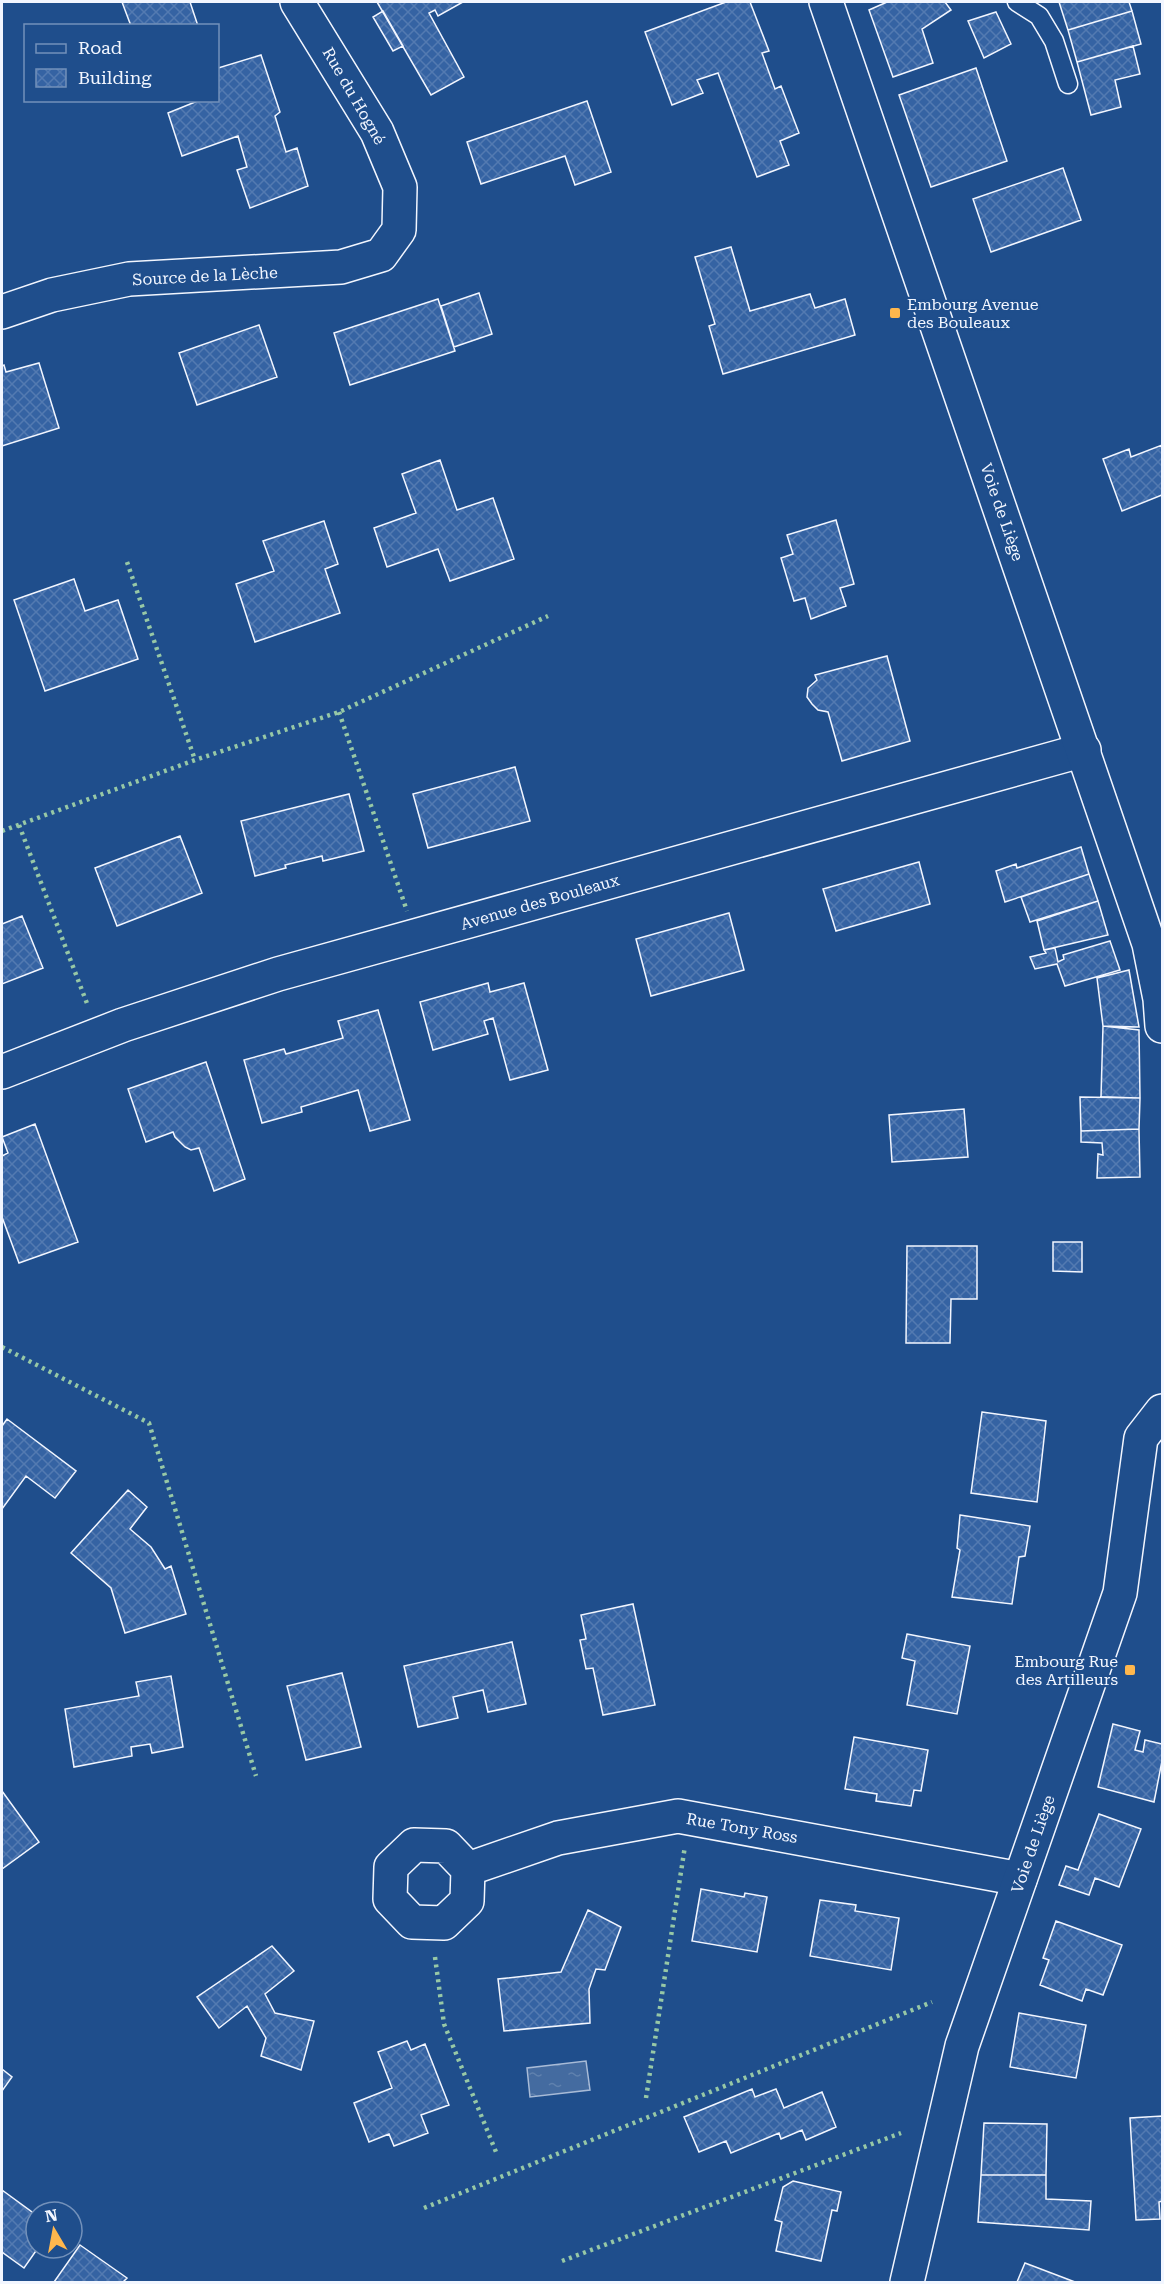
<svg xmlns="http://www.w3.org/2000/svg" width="1164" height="2284" font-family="'Roboto Serif',serif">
<defs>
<pattern id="water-ripples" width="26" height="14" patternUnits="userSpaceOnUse" patternTransform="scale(1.5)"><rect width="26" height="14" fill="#446ba0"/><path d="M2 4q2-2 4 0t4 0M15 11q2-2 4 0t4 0" fill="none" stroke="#5f81ae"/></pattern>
<pattern id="building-cross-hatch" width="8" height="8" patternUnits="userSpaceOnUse" patternTransform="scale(1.5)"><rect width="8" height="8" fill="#3563a3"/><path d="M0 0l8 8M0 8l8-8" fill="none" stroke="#537ab1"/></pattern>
</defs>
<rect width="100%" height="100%" fill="#1f4e8c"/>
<path fill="url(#water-ripples)" stroke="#a8bbd7" stroke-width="1.5" d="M586 2061 590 2090 530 2097 527 2068Z"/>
<path fill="url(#building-cross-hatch)" stroke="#f2f6ff" stroke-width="1.5" d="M122 2H190L198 26H131Z
M377 2H463L438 16 435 10 429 13 464 77 431 95Z
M726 2H750L769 51 762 53 775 89 781 86 799 133 780 141 789 165 757 177 718 73 697 80 703 93 672 105 645 32Z
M887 2H945L951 10 922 29 933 63 893 77 869 10Z
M1059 2H1129L1132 11 1068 30Z
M383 11 403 46 393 51 373 17Z
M1132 11 1141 44 1077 62 1068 30Z
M996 12 1011 44 984 58 968 21Z
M1133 46 1140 74 1115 80 1121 107 1091 115 1077 62Z
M261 55 280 112 275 116 286 152 297 148 308 186 250 208 237 170 247 167 238 136 182 156 168 113 200 100H218V68Z
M976 68 1007 161 931 187 899 95Z
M587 101 611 172 575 185 565 156 481 184 467 142Z
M1063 168 1081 220 991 252 973 199Z
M731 247 750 311 810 294 815 308 845 299 855 335 723 374 709 326 715 324 695 257Z
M479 293 492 334 454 347 441 306Z
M438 299 455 351 350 385 334 333Z
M259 325 277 377 197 405 179 353Z
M39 363 59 428 2 446V366L4 365 6 372Z
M1162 445V495L1122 511 1103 459 1129 449 1131 457Z
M440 460 457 510 493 498 514 559 450 581 438 549 387 567 374 528 416 513 402 474Z
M836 520 854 584 840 588 846 606 811 619 805 598 794 601 781 558 793 554 787 535Z
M324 521 338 564 325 569 340 613 255 642 236 584 274 571 263 541Z
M74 579 85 611 118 600 138 659 45 691 14 600Z
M887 656 910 741 842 761 828 712 818 710 812 704 807 697 808 688 817 680 815 675Z
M515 767 530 821 428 848 413 794Z
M349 794 364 851 323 861 322 856 285 865 286 868 255 876 241 821Z
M180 836 202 893 117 926 95 868Z
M1081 847 1089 874 1005 902 996 871 1016 864 1017 868Z
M919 862 930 904 836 931 823 889Z
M1089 874 1098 901 1030 922 1021 897Z
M1098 901 1108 935 1044 950 1037 921Z
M729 913 744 970 651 996 636 939Z
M22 916 43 968 2 984V924Z
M1110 941 1120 970 1065 986 1057 964 1035 969 1030 957 1046 953 1044 950 1055 948 1058 962 1064 959 1063 955Z
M1129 970 1139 1027 1103 1026 1097 978Z
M488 983 490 992 524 983 548 1070 510 1080 493 1018 484 1021 488 1034 433 1050 420 1002Z
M378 1010 410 1120 370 1131 358 1090 301 1107 302 1112 262 1123 244 1060 284 1049 286 1054 343 1038 338 1021Z
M1103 1026 1139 1030 1140 1098 1101 1097Z
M206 1062 245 1179 214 1191 199 1148 191 1150 185 1147 175 1137 173 1132 146 1142 128 1089Z
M1080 1097 1140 1098 1139 1129 1081 1131Z
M964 1109 968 1157 892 1162 889 1115Z
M35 1124 78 1242 19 1263 2 1217V1156L8 1153 2 1137Z
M1139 1129 1140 1177 1097 1178 1098 1154 1103 1155 1102 1143 1081 1142V1131Z
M1053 1242H1082V1272L1053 1271Z
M907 1246H977V1299H951L950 1343H906Z
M982 1412 1046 1421 1037 1502 971 1493Z
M7 1419 76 1471 55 1498 26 1476 2 1509V1426Z
M128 1490 147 1507 130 1529 151 1547 165 1569 171 1566 186 1614 125 1633 111 1588 71 1553Z
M960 1515 1030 1526 1025 1556 1019 1557 1012 1604 952 1597 960 1550 957 1548Z
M633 1604 655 1705 603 1715 593 1668 586 1669 580 1640 586 1639 581 1615Z
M907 1634 970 1646 957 1714 907 1705 915 1661 902 1658Z
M512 1642 526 1704 488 1712 483 1690 453 1697 458 1718 418 1727 404 1666Z
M342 1673 361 1747 306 1760 287 1686Z
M171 1676 183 1747 152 1753 150 1744 131 1747 132 1756 74 1767 65 1709 139 1696 136 1682Z
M1113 1724 1140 1731 1135 1750 1143 1752 1145 1740 1162 1744V1761L1154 1802 1098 1787Z
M854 1737 928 1750 921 1791 914 1790 911 1806 876 1801 877 1794 845 1789Z
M2 1791 39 1842 2 1869Z
M1099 1814 1141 1829 1119 1887 1095 1878 1089 1895 1059 1885 1066 1866 1078 1870Z
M701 1889 744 1897 745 1893 767 1897 757 1952 692 1941Z
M820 1900 856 1905 855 1911 899 1918 891 1970 810 1956Z
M588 1910 621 1927 605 1970 596 1969 589 1989 590 2023 504 2031 498 1979 561 1972Z
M1056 1921 1122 1945 1103 1995 1086 1989 1082 2001 1040 1985 1049 1960 1043 1958Z
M272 1946 294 1971 265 1994 275 2013 314 2021 301 2070 261 2056 266 2038 247 2006 219 2028 197 1997Z
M1019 2013 1086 2025 1076 2078 1010 2067Z
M407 2041 411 2050 425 2044 449 2105 421 2115 428 2133 394 2146 389 2134 369 2142 354 2103 392 2088 378 2052Z
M2 2069 12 2077 2 2091Z
M752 2089 755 2097 776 2089 784 2108 822 2092 836 2127 806 2140 802 2130 781 2139 779 2133 731 2153 726 2141 699 2152 684 2117Z
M1162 2116V2201L1159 2202 1160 2219 1136 2220 1130 2118Z
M984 2123 1047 2124 1046 2175H981Z
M981 2175H1046V2199L1091 2201 1089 2230 978 2222Z
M793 2181 841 2192 837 2211 832 2210 821 2261 776 2251 782 2222 775 2220 783 2187Z
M2 2190 36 2215V2248H38L24 2268 2 2252Z
M80 2245 127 2278 123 2282H54Z
M1025 2263 1075 2282H1017Z"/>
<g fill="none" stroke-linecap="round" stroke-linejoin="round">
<g stroke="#f2f6ff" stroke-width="21">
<path id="service" d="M1017 2 1039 16 1054 41 1068 84"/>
</g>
<g stroke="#f2f6ff" stroke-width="36">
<path id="minor" d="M2 312 52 295 129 279 341 267 381 255 399 230 400 187 377 132 297 2
M2 1072 123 1025 278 974 1084 750
M414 1845 446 1846 468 1869 467 1901 444 1923 412 1922 390 1899 391 1867Z
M468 1869 558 1838 678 1816 1020 1879"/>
</g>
<g stroke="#f2f6ff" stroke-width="36">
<path id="tertiary" d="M826 2 1149 944 1160 999 1162 1026
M907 2282 962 2046 1120 1593 1141 1438 1162 1411"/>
</g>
<use href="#service" stroke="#1f4e8c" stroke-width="18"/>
<use href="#minor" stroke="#1f4e8c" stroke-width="33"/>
<use href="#tertiary" stroke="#1f4e8c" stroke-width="33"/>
<path stroke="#97c8a6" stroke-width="4.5" stroke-dasharray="3 4.5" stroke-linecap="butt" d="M127 562 195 760
M339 712 407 911
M19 825 88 1006
M2 831 195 760 339 712 548 616
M2 1347 149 1423 256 1776
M435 1957 444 2024 496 2152
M646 2098 685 1846
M424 2208 932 2002
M562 2261 901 2133"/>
</g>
<g fill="#ffb74d" stroke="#1f4e8c" stroke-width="2">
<rect x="889" y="307" width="12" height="12" rx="3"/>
<rect x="1124" y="1664" width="12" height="12" rx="3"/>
</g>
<g text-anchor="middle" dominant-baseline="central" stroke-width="4.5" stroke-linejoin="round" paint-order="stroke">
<g font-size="16" fill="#f2f6ff" stroke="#1f4e8c">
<text transform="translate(354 96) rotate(60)">Rue du Hogné</text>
<text transform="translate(205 276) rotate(-3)">Source de la Lèche</text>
<text transform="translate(1002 512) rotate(71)">Voie de Liège</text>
<text transform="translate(540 902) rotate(-16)">Avenue des Bouleaux</text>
<text transform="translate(742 1828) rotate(10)">Rue Tony Ross</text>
<text transform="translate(1033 1844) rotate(-71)">Voie de Liège</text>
</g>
<g font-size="16" fill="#f2f6ff" stroke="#1f4e8c" text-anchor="start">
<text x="907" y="304">Embourg Avenue<tspan x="907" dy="18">des Bouleaux</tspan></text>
<text x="1118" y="1661" text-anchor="end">Embourg Rue<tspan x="1118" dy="18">des Artilleurs</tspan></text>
</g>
</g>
<rect width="1164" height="2284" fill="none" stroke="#f2f6ff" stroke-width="6"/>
<rect x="24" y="24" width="195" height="78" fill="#1f4e8c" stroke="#7391ba" stroke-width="1.5"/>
<rect x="36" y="44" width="30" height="9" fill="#1f4e8c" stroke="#7391ba" stroke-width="1.5"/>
<text x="78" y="54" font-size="18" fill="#f2f6ff">Road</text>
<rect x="36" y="69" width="30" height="18" fill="url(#building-cross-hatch)" stroke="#7391ba" stroke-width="1.5"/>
<text x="78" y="84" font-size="18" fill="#f2f6ff">Building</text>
<g transform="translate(54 2230) rotate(350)"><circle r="28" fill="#1f4e8c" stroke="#7391ba" stroke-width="1.5"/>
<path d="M0-4.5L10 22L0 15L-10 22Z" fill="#ffb74d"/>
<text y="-9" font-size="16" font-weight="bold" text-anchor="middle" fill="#f2f6ff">N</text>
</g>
</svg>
